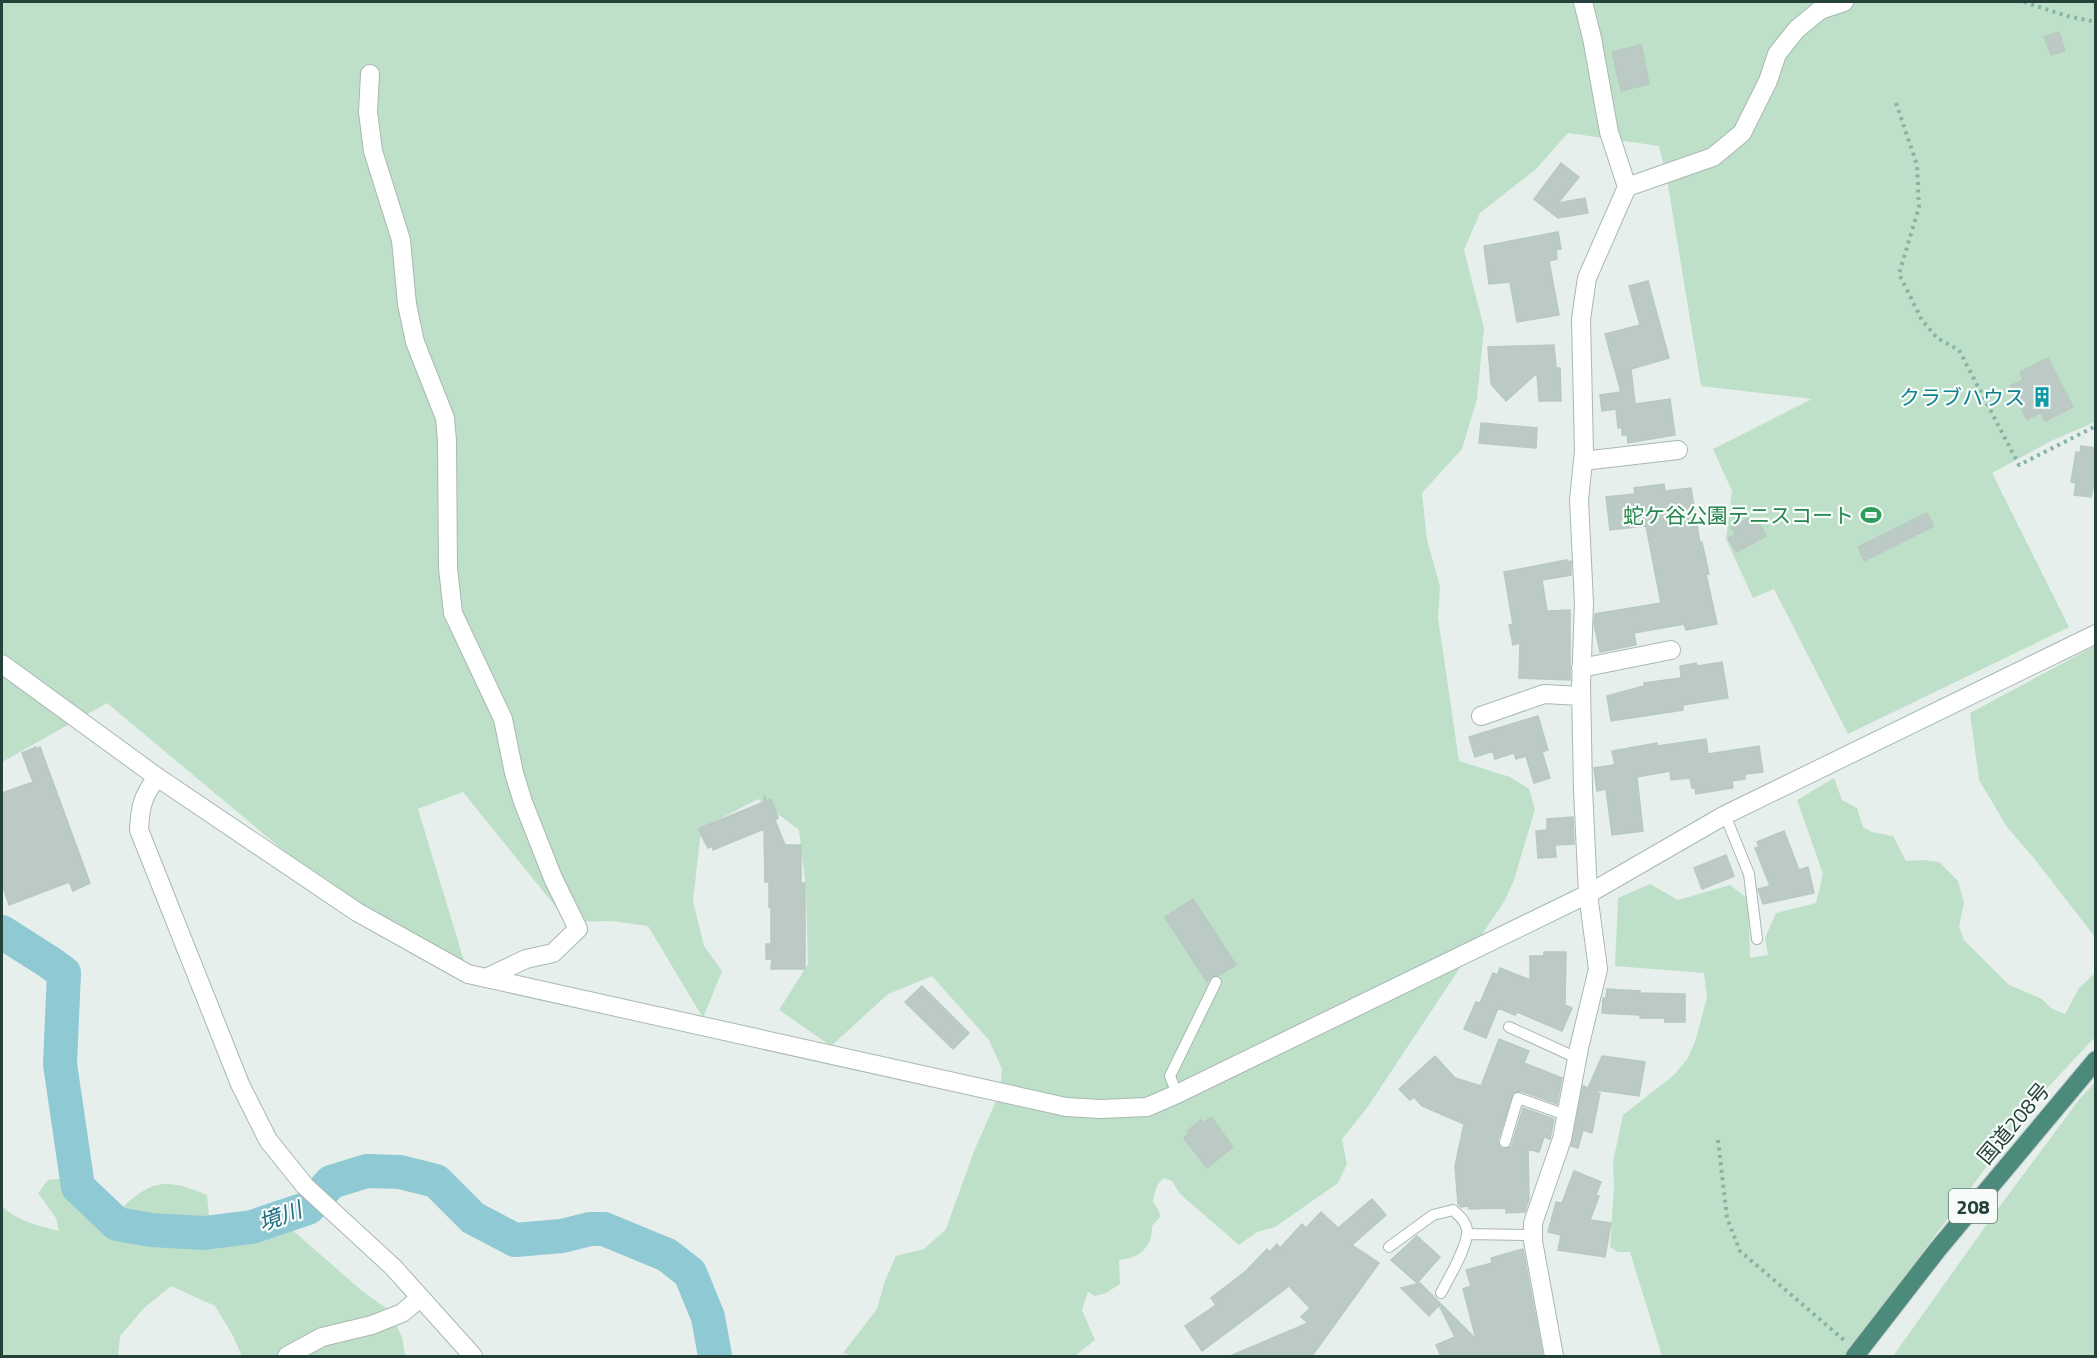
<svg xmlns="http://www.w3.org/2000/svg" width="2097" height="1358" font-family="'Titillium Web','Noto Sans JP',sans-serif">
<rect width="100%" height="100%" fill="#e6efeb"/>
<path fill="#bfe0c8" d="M2 2H2095V422L2051 441 1992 473 2069 627 1848 734 1774 589 1753 598 1726 539 1732 491 1713 449 1812 399 1701 386 1667 179 1659 146 1568 133 1536 169 1480 213 1464 250 1484 328 1477 399 1462 449 1422 493 1427 540 1440 586 1438 618 1459 761 1510 777 1529 789 1535 809 1514 880 1505 900 1367 1108 1342 1139 1347 1164 1338 1183 1275 1227 1257 1232 1239 1245 1180 1194 1172 1181 1164 1178C1155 1185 1155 1192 1153 1202L1159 1211 1160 1217 1152 1226C1153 1247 1139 1259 1119 1260L1120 1284 1106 1293 1095 1296 1088 1292 1082 1310 1095 1340 1075 1356H854L843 1353 877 1309 885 1281 896 1256 924 1249 946 1229 974 1151 1000 1092 1002 1069 989 1040 932 976 888 994 831 1046 779 1010 808 964 806 888 799 830 758 799 701 829 693 901 704 946 722 971 703 1018 648 926 611 921 568 922 463 792 418 809 468 974 357 912 107 703 2 762Z
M2095 646V937L2033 857 2007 827 1979 780 1970 713Z
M1834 778 1842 800 1857 808 1863 827 1872 832 1893 836 1906 861 1922 860 1939 862 1958 881 1964 903 1959 926 1964 940 2009 985 2042 999 2051 1008 2065 1014 2079 988 2095 973V1037L2038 1098 1845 1356H1662L1630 1252H1618L1610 1247 1614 1187 1613 1162 1623 1115 1674 1075 1688 1058 1696 1039 1707 997 1704 973 1615 966 1618 898 1650 884 1678 900 1730 885 1748 899 1750 958 1768 955 1765 938 1776 913 1816 903 1823 874 1797 800Z
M2095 1082V1356H1893L2000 1206 2078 1101Z
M68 1178 97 1187 118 1212C150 1180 165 1177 207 1195L209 1217 220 1240 260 1231 290 1228 362 1291 389 1310 402 1337 405 1356H242L232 1334 215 1306 171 1286 144 1308 120 1336 118 1356H2V1206C17 1221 39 1226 59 1231L56 1218 38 1193 48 1180Z"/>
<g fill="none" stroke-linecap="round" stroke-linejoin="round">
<path stroke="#8ec9d4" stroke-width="34" d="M2 932 49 962 64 973 60 1064 78 1187 117 1224 151 1230 204 1233 252 1227 308 1208 331 1182 367 1171 400 1172 436 1181 473 1218 515 1240 562 1236 590 1229H604L667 1255 690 1273 708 1317 715 1356"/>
</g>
<path fill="#bbcac4" stroke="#b8c9c2" stroke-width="1.5" d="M2059 32 2065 51 2051 55 2044 37Z
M1641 45 1649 84 1621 91 1612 52Z
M1561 163 1579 177 1558 203 1585 198 1588 213 1558 218 1534 199Z
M1558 232 1561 249 1556 250 1557 259 1549 261 1559 315 1517 322 1510 282 1489 284 1484 246Z
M1648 281 1669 358 1631 369 1635 404 1670 399 1675 435 1628 443 1627 435H1622V427L1618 428 1616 409 1602 411 1600 395 1621 392 1605 334 1640 325 1629 286Z
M1554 345 1556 368H1560L1561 401H1539L1537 373 1506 401 1491 384 1488 347Z
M2048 358 2073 407 2045 421 2041 412 2027 420 2010 386 2023 380 2020 372Z
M1481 423 1537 428 1536 448 1479 443Z
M2081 446 2096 448V474L2091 497 2074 495 2076 483 2071 482 2076 452 2080 453Z
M1664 484 1665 491 1691 488 1700 543 1702 542 1709 574H1706L1717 624 1686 630 1684 624 1634 633 1636 645 1600 652 1594 624 1595 614 1661 603 1646 526 1610 530 1606 497 1635 494 1634 488Z
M1927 513 1934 526 1864 561 1858 547Z
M1749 518 1753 526 1759 523 1766 536 1736 552 1728 538 1736 535 1731 527Z
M1567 560V562L1571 561V575L1542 580 1547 611 1570 610V680L1519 678 1520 643 1513 645 1509 625 1513 624 1504 572Z
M1722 662 1728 698 1683 705V710L1611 721 1607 696 1644 686V683L1681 678 1680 666 1696 663 1697 666Z
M1538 716 1548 750 1542 752 1550 778 1534 783 1526 756 1516 759 1514 753 1495 759 1493 751 1475 757 1469 737Z
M1706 739 1708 754 1759 746 1763 772 1745 774V779L1732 781 1733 788 1696 794 1695 788H1692L1690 778 1671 780 1670 771 1637 777 1643 831 1612 835 1606 789 1597 791 1594 768 1615 765 1612 751 1657 743V746Z
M36 747 37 749 40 747 90 883 73 891 69 882 9 905 2 884V793L33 782 22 753Z
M764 796 767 801 771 799 778 818 775 820 785 845H801V883H805V969H771L772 959H766V944H771V907H769V882H765L764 829 713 850 712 846 708 848 698 829 764 802Z
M1573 817 1574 844 1555 845 1556 857 1538 858 1536 831 1547 830V819Z
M1784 831 1799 870 1808 867 1814 893 1763 904 1758 889 1770 886 1755 848 1759 847 1757 842Z
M1726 855 1734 876 1702 889 1694 868Z
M1193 899 1236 965 1219 975 1212 976 1207 982 1165 917Z
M1544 952H1566L1565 1005 1572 1008 1562 1031 1517 1012 1515 1015 1498 1008 1486 1038 1464 1029 1476 1002 1480 1003 1493 973 1497 975 1500 968 1530 980V956H1544Z
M922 986 969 1033 953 1049 905 1002Z
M1607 989 1640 991V993L1685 994V1022H1665V1018H1640V1015L1602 1013 1603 998H1606Z
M1499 1039 1529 1051 1524 1063 1562 1078 1557 1104 1521 1091 1513 1093 1498 1140V1144L1502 1149 1511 1147 1523 1108 1554 1119 1550 1139 1544 1137 1539 1152 1528 1149 1529 1199 1525 1212 1506 1213V1208L1469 1209V1206L1461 1207 1458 1204 1455 1166 1464 1124 1422 1106 1414 1097 1410 1100 1399 1089 1435 1056 1455 1078 1481 1086Z
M1602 1056 1645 1062 1639 1096 1589 1089 1600 1093 1592 1133 1583 1130 1578 1148 1571 1146 1583 1086 1588 1088Z
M1211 1117 1233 1147 1207 1168 1184 1138 1189 1133 1187 1131 1201 1120 1203 1123Z
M1574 1171 1601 1182 1596 1195 1599 1196 1590 1220 1611 1223 1605 1257 1558 1250 1561 1235 1548 1232 1556 1202 1562 1203Z
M1372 1199 1386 1215 1352 1245 1379 1263 1312 1356H1230L1308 1323 1301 1317 1310 1308 1289 1286 1202 1351 1185 1326 1216 1305 1211 1298 1246 1271 1267 1249 1270 1252 1277 1244 1280 1248 1302 1224 1306 1228 1321 1212 1338 1228Z
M1417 1236 1440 1257 1417 1283 1391 1260Z
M1523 1249 1543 1356H1441L1436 1345 1455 1337 1439 1305 1429 1316 1401 1288 1420 1283 1476 1339 1463 1289 1471 1286 1466 1270 1492 1263 1491 1258Z"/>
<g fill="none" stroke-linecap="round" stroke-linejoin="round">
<g stroke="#a8b8b2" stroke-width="12">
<path id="service" d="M1725 815 1749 874 1757 939
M1509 1027 1577 1058
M1177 1094 1170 1076 1216 982
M1505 1142 1518 1098 1566 1115
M1467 1234 1533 1235
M1389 1247 1433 1215 1453 1210C1459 1216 1466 1221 1467 1230 1469 1245 1448 1279 1441 1293"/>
</g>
<g stroke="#a8b8b2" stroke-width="20">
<path id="minor" d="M370 74 368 112 373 151 401 240 407 304 415 342 445 418 447 441 448 568 453 613 503 719 514 773 523 802 553 878 578 929 553 953 526 959 486 978
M1627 187 1713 157 1742 133 1768 81 1777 54 1797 29 1820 10 1844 2
M1583 461 1678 450
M1581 668 1671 650
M1481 716 1544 694 1581 696
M287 1356 322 1337 372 1325 402 1313 419 1299
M1554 1356 1533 1241V1223L1562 1139 1579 1048 1598 969 1588 894 1583 789 1581 686 1584 603 1579 500 1584 451 1581 319 1587 278 1627 187 1609 132 1592 38 1583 2"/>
</g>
<g stroke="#a8b8b2" stroke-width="20">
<path id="tertiary" d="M2 664 157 777 357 912 468 974 1066 1107 1101 1109 1147 1107 1177 1094 1588 894 1725 815 2096 634
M157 777C143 796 140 806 139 830L240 1084 268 1140 305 1186 393 1267 473 1356"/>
</g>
<g stroke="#c2cac8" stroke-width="20">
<path id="trunk" d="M1855 1356 1938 1249 2096 1060"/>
</g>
<path stroke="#86b3a5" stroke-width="4" stroke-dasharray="3 4.5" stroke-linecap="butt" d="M2024 2 2067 16 2096 22
M1896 103 1917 165 1919 207 1899 274 1922 320 1937 338 1959 350 2019 465 2096 426
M1718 1140 1727 1218 1740 1251 1844 1340"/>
<use href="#service" stroke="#fff" stroke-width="10"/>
<use href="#minor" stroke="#fff" stroke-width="18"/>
<use href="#tertiary" stroke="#fff" stroke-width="18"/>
<use href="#trunk" stroke="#4c8a7c" stroke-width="18"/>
</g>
<defs>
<g id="building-bare" transform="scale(1.62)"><path d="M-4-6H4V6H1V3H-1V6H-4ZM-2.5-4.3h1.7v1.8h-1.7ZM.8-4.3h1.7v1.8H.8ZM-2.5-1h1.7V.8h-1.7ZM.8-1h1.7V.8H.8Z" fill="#0f9aa8" stroke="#f7fbf9" stroke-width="2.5" paint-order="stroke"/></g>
<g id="stadium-bare" transform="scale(1.62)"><path d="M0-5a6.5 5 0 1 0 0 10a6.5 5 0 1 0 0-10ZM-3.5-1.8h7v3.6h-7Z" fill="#2e9e5b" stroke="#f7fbf9" stroke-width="2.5" paint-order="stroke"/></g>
</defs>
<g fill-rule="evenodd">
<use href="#building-bare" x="2042" y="397"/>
<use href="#stadium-bare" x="1871" y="515"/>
</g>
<g text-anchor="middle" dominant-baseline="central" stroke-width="4.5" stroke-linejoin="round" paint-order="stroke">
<rect fill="#f7fbf9" stroke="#637a73" stroke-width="1.5" x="1949" y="1189" width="48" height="34" rx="4.5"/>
<g font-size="20" font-weight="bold" fill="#24423a">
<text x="1973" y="1206">208</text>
</g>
<g font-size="21" fill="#0d838f" stroke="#f7fbf9" text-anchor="end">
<text x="2025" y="397">クラブハウス</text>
</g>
<g font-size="21" fill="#27864d" stroke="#f7fbf9" text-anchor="end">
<text x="1854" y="515">蛇ケ谷公園テニスコート</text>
</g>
<g font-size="21" fill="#24423a" stroke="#f7fbf9">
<text transform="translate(2013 1123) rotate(-50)">国道208号</text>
</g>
<g font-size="22" font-style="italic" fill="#1c6f80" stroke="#f7fbf9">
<text transform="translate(280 1216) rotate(-20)">境川</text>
</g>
</g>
<rect width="2097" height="1358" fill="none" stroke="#24423a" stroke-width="6"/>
</svg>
